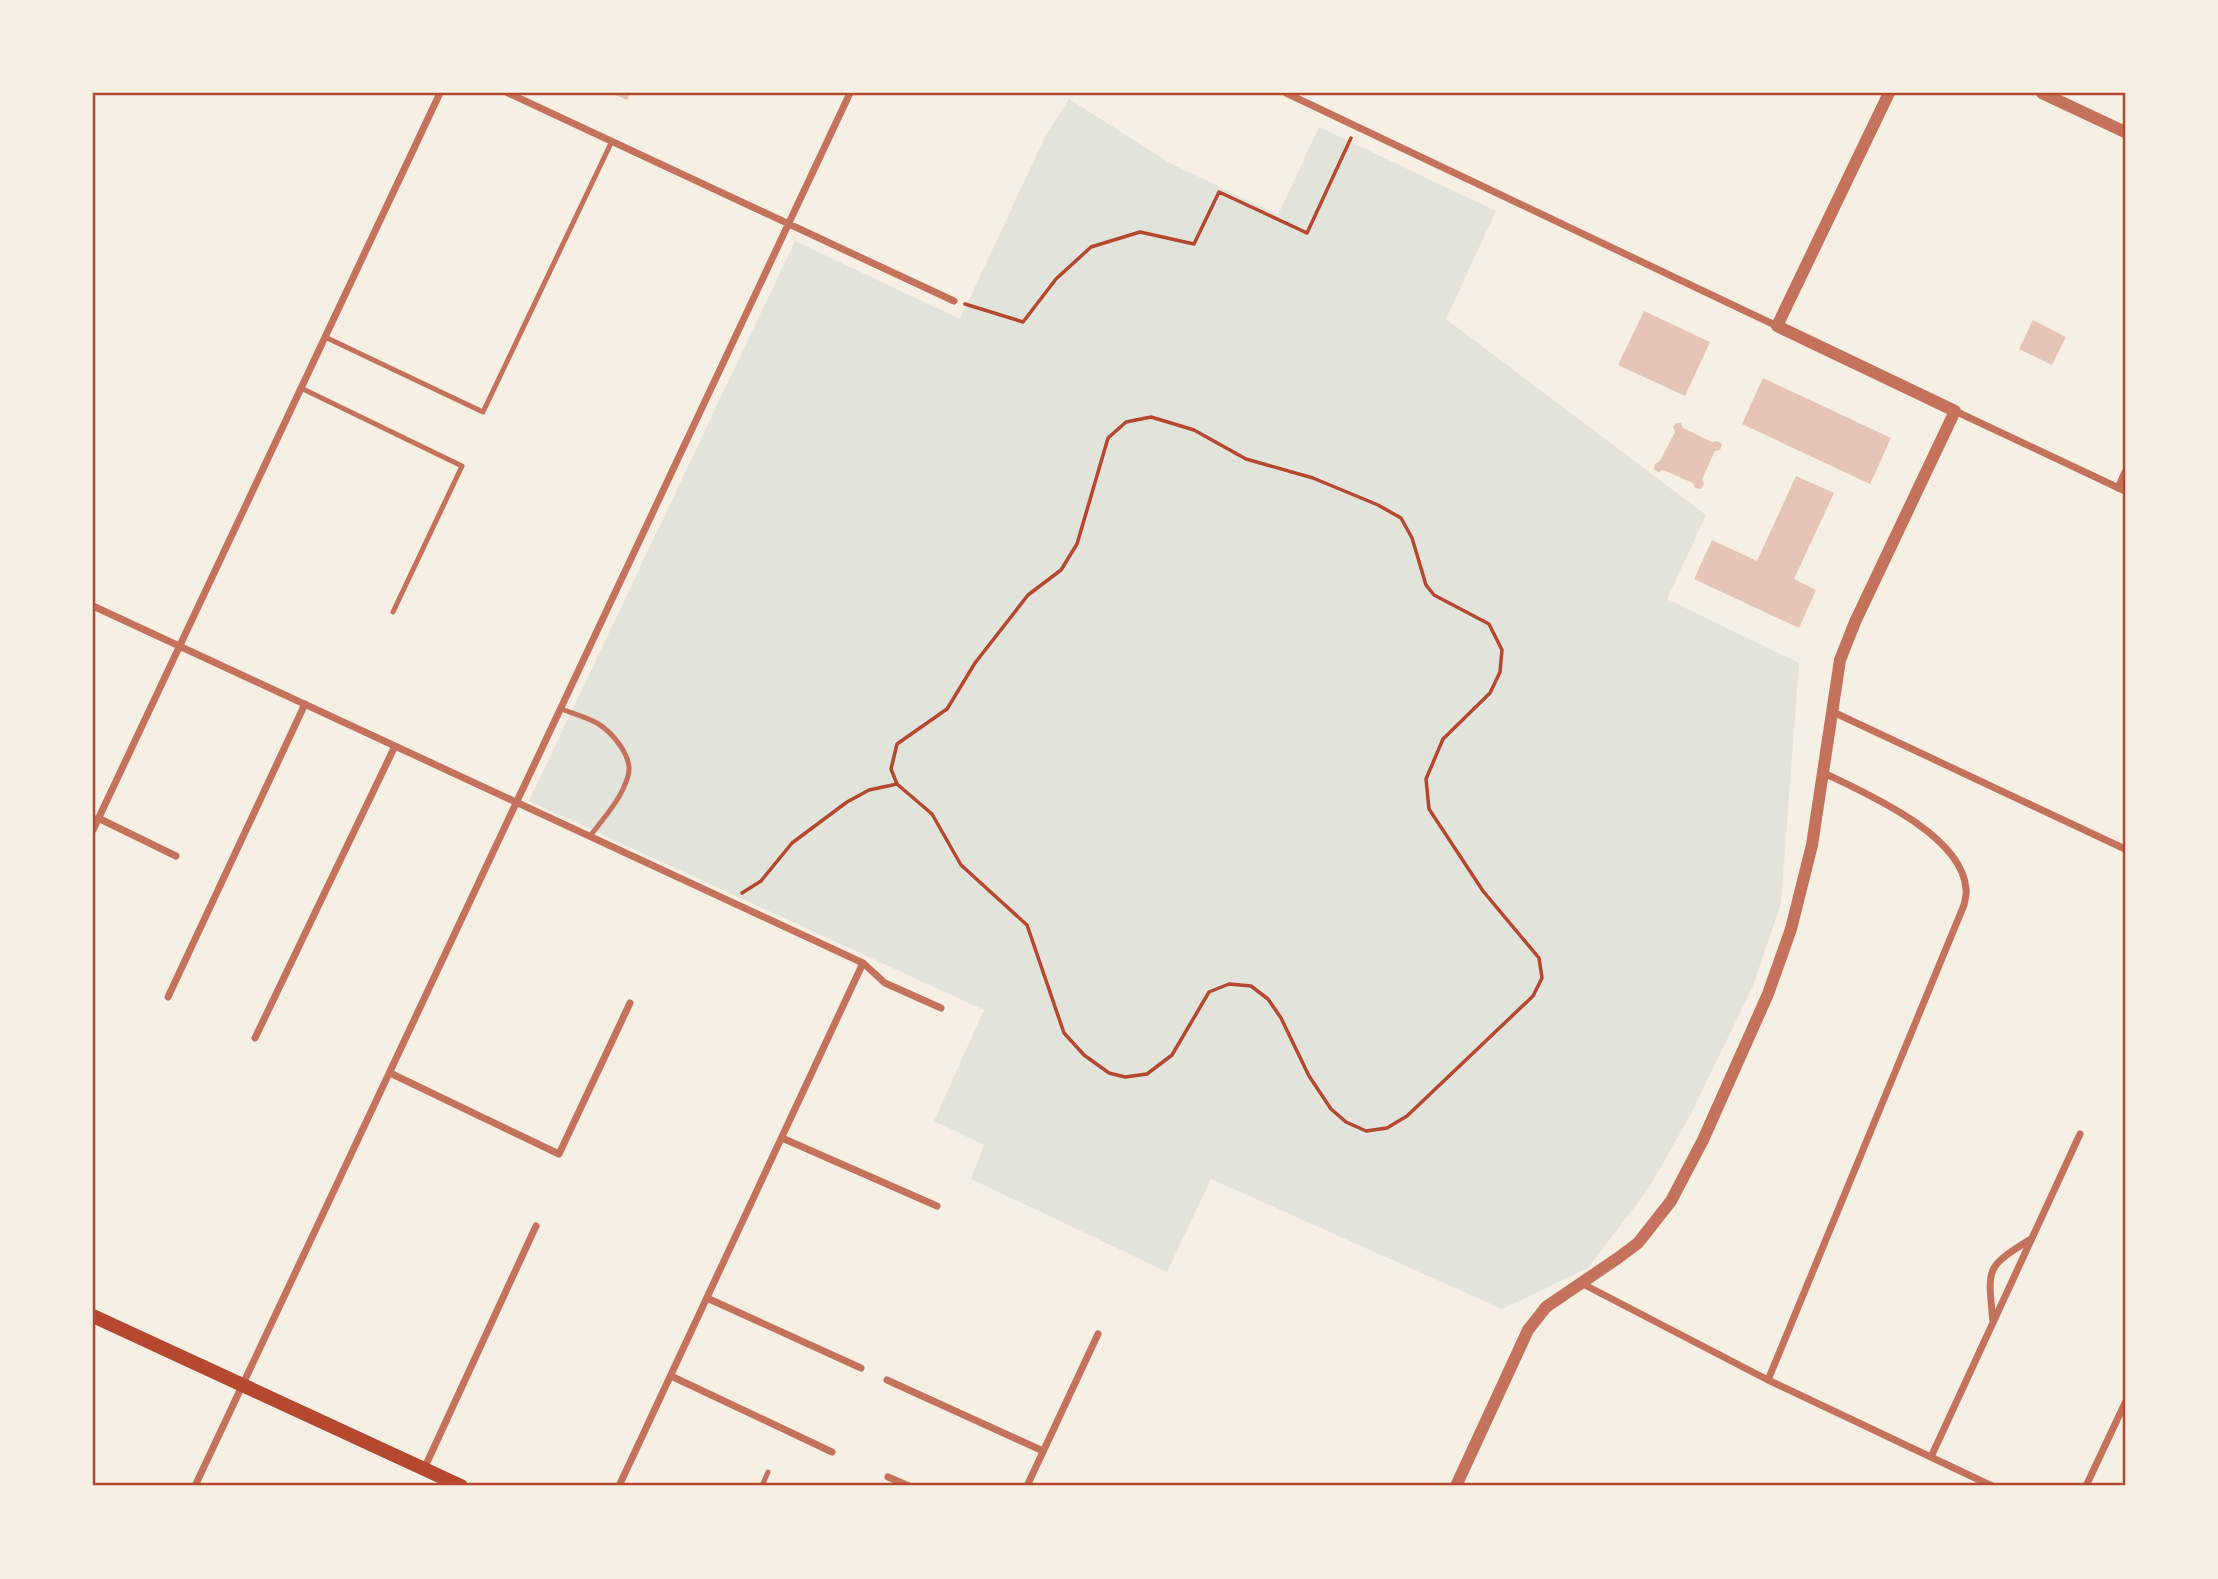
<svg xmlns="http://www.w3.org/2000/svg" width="2218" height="1579" font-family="Helvetica,sans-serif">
<rect width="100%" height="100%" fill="#f6efe4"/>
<path fill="#e2e4dc" d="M1069 99 1170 163 1278 215 1319 127 1496 211 1446 319 1706 515 1667 599 1799 663 1781 903 1753 986 1690 1116 1649 1188 1588 1268 1502 1309 1211 1179 1167 1272 971 1179 984 1145 934 1121 984 1010 529 801 795 241 960 319 1045 137Z"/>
<path fill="#e6c5b7" d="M611 93H630L627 100Z
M1644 311 1710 342 1685 396 1618 365Z
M2033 320 2066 337 2052 365 2019 349Z
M1763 378 1891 438 1870 484 1742 424Z
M1676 423H1681L1683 428 1712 442 1717 441 1722 444 1720 450 1715 451 1702 479 1704 484 1701 489 1695 488 1693 483 1663 470 1658 472 1654 469 1655 464 1660 461 1675 432 1673 427Z
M1796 476 1834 493 1794 579 1816 590 1799 628 1694 579 1712 540 1757 561Z"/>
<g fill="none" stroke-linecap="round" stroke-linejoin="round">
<path stroke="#b5482f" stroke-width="3.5" d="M965 304 1023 322 1056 279 1091 247 1140 232 1194 244 1219 192 1307 233 1351 138
M1151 417 1194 430 1246 459 1313 478 1378 505 1401 518 1412 538 1426 585 1434 595 1489 624 1502 650 1500 672 1490 693 1443 739 1426 779 1429 809 1483 891 1539 958 1542 978 1533 996 1407 1116 1387 1128 1366 1131 1346 1122 1331 1109 1309 1076 1281 1018 1268 999 1251 986 1229 984 1209 992 1172 1055 1147 1074 1125 1077 1109 1073 1084 1055 1064 1033 1027 925 961 865 932 814 897 784 891 769 897 744 947 709 975 663 1028 595 1061 570 1077 544 1108 438 1126 422Z
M742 893 761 881 792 843 847 802 869 790 897 784"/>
<path stroke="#c5725c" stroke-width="5" d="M325 337 483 412 612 141
M301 388 462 466 393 612
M561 709C572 713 586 717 597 723 612 732 634 757 628 776 622 798 604 818 590 836
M762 1486 768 1472"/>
<path stroke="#c5725c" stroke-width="7" d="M508 93 954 301
M1286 93 1777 326
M1955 411 2125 491
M2118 488 2125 472
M93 606 863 963 885 983 941 1008
M1831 711 2125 849
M98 818 176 856
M93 830 440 93
M168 997 305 704
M255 1038 395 746
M390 1073 559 1154 630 1003
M782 1138 937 1206
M1581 1283 1768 1380 1992 1486
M707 1298 861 1368
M1993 1322C1988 1268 1984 1268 2031 1239
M671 1376 832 1452
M887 1380 1043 1451
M1768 1380 1964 905C1965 900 1967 894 1966 889 1962 834 1865 793 1822 772
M1931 1457 2080 1134
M424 1469 536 1226
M888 1477 909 1486
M195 1486 850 93
M619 1486 863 963
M1027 1486 1098 1334
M2086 1486 2125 1403"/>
<path stroke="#c5725c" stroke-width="12" d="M2042 93 2125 132
M1456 1486 1528 1330 1546 1307 1618 1258 1638 1243 1671 1201 1703 1140 1768 994 1791 929 1812 845 1840 660 1855 622 1955 411 1777 326 1889 93"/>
<path stroke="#b5482f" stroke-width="14" d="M93 1316 461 1486"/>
</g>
<rect width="2218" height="1579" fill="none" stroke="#f6efe4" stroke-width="189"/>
<rect x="94" y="94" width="2030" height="1390" fill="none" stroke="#b5482f" stroke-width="2.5"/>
</svg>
